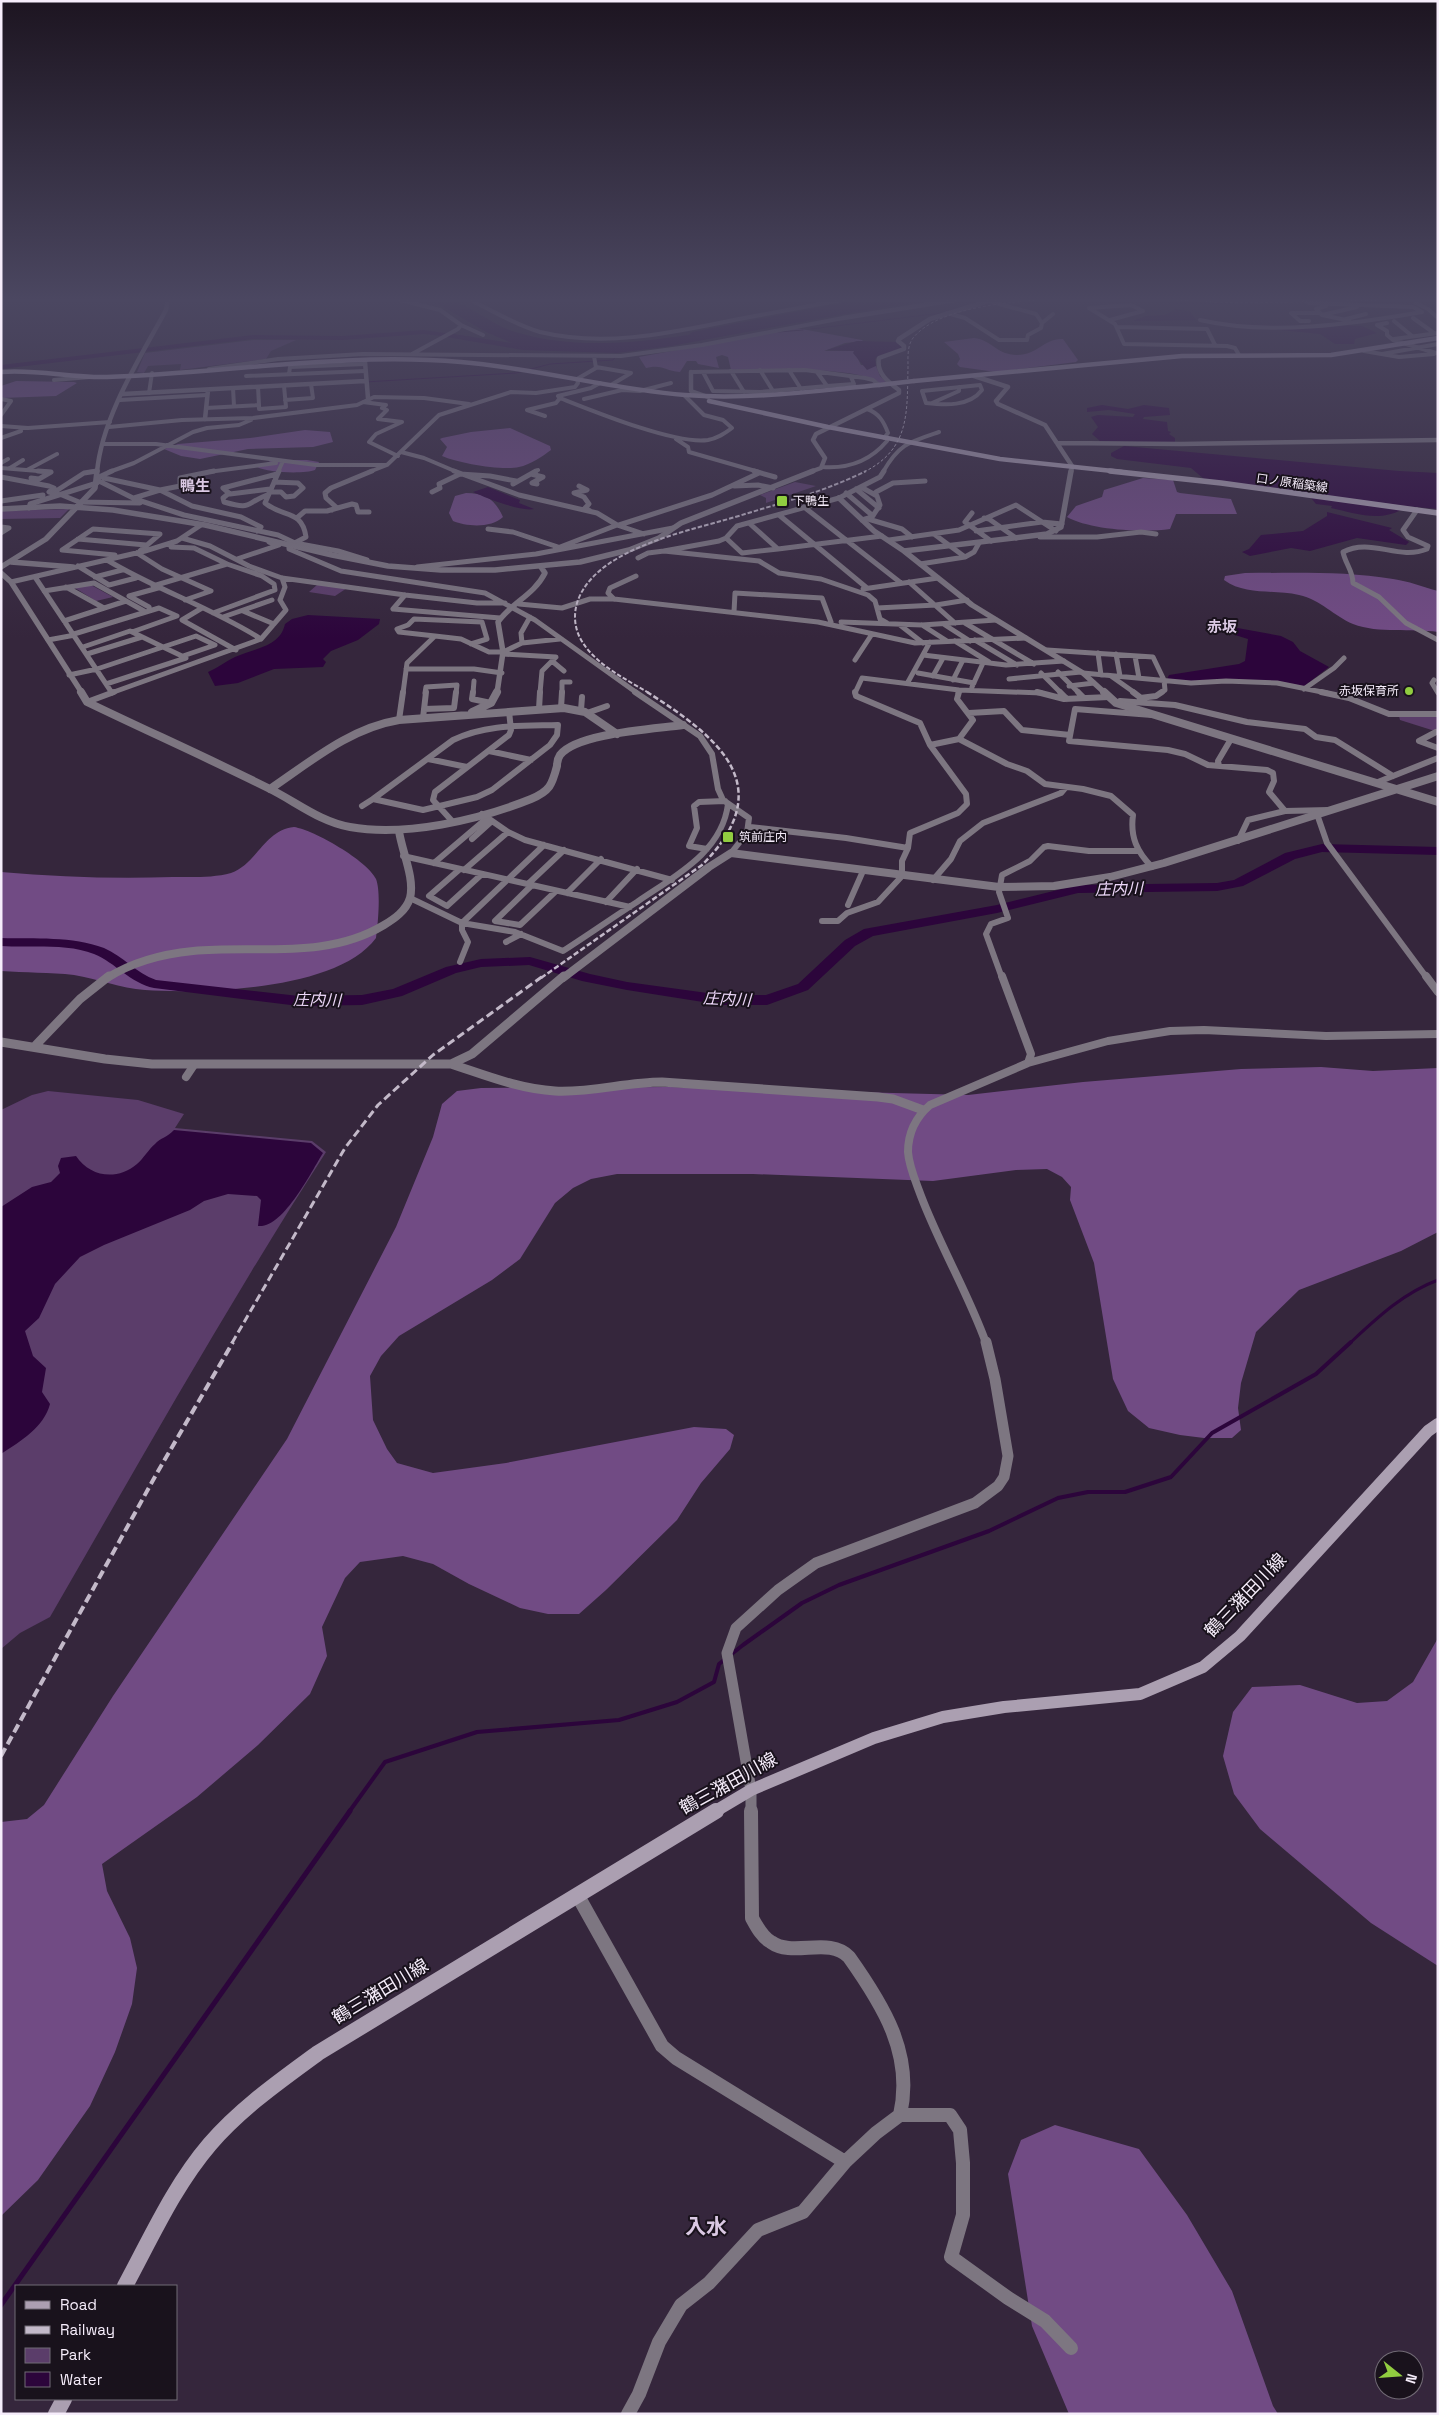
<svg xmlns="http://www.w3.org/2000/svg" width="1439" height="2415" font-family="'Space Grotesk','Noto Sans JP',sans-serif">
<rect width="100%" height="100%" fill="#35263c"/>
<path fill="#5b3d6a" d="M253 340H296L271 351 266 359 180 370 181 364 148 366 144 373 137 372 145 353Z
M795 482 816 486 766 503V498L760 495Z
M69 509 60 518 1 519V511Z
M318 584 347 588 335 596 309 592Z
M91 585 113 597 96 601 75 588Z
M1399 716H1438V732L1400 720Z
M48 1091 138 1100 184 1114 175 1128 312 1141 326 1152C228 1304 140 1461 50 1617L20 1633 1 1649V1110L32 1095Z"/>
<path fill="#714b84" d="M796 328 862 340 863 341 845 343 824 351H854L861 365 876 366 880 376 887 383 881 384C861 365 761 370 731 370L728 357 722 355 716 357 719 368 698 364 696 361H687L680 372C664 371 664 364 646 368L639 357Z
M974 338C992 340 997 355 1017 355 1038 355 1044 338 1063 339L1078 360 1076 362 996 372 960 367 957 364 960 359 958 354 944 342Z
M16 381 74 382 77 383 56 396 1 398V386Z
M510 428 550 446 551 450C543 456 530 465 519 467 502 471 458 463 442 456L447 447 440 439 442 438 471 432Z
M305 430 330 432 333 442 313 447 248 449 200 459 181 456 164 449 178 444 250 438Z
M273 460H307L319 462 315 470C305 474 268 473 257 467Z
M1143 478 1173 480 1177 492 1180 493 1231 499 1237 514H1176L1170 529C1144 533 1090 530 1067 517L1076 506 1102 497 1104 490Z
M466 493C485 493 495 499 503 517 492 528 467 527 453 521L449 513 455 496Z
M1245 573C1294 573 1345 571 1393 579 1408 581 1423 587 1438 591V632C1411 628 1379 634 1353 624 1334 616 1321 600 1299 595 1274 589 1246 596 1224 580L1225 576Z
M294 827C314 830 368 861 376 879 381 892 378 923 376 938 338 990 205 994 145 990 120 988 98 979 74 975 50 972 25 973 1 971V872C59 877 116 879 173 877 192 877 213 878 231 873 257 864 264 830 294 827Z
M1321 1067 1373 1071 1438 1068V1232L1401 1251 1299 1290 1256 1332 1241 1383 1238 1408 1241 1430 1232 1438H1204L1180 1435 1149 1428 1128 1411 1113 1379 1094 1263 1070 1200 1071 1187 1062 1177 1047 1169 1016 1170 933 1181 753 1174H617L591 1179 573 1188 555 1203 520 1259 492 1280 399 1336 381 1356 370 1376 373 1420 387 1449 397 1463 433 1473 506 1463 694 1427 726 1429 734 1435 730 1449 701 1483 677 1520 606 1590 579 1614H548L520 1608 469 1584 433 1564 403 1556 360 1562 345 1578 322 1627 327 1656 310 1694 258 1745 197 1797 102 1864 107 1891 130 1938 137 1968 132 2004 115 2052 90 2106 38 2180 1 2216V1822L27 1819 44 1805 113 1696 287 1439 396 1227 433 1137 442 1104 457 1091 481 1088 670 1087 968 1095 1083 1082 1241 1069Z
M1438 1638V1966L1371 1923 1260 1829 1234 1794 1223 1756 1233 1712 1252 1687 1300 1685 1357 1703 1387 1701 1413 1682Z
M1055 2125 1139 2149 1187 2215 1232 2291 1273 2406 1278 2414H1069L1032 2326 1008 2174 1021 2140Z"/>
<path fill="#2c053b" d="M420 299C429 299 441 298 450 300 475 308 494 327 519 333 574 349 633 343 689 335L692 332 863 299H935L866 310 671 346 617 353 523 350 440 336 446 333 512 343 486 332 440 305Z
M1176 309 1190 311 1196 320 1133 321 1146 316 1165 315Z
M1333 325 1362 326 1377 333 1355 339 1354 344H1335L1320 334 1269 329Z
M857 341 896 342 902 347C894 354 883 351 875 359L876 366 867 370 853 353 854 351 827 350Z
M1102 405 1128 409 1144 405 1169 408 1170 415 1144 417 1143 419 1167 422 1168 431 1171 432 1169 434 1175 438V443L1100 441 1092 434 1098 427 1091 417 1098 415 1133 417 1135 414 1109 410 1087 412V408Z
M1124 446 1399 471 1438 473V509L1405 506 1204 479 1191 468 1117 459 1111 456V453Z
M488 487 520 500 519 503 534 509C521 512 486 498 473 492Z
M1311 498H1313L1401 510C1379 522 1354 513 1331 508L1332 506 1316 504Z
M1327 512 1392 528 1389 530 1409 542 1406 545 1357 538 1310 551 1291 548 1250 556 1242 552 1249 549 1261 535 1303 531 1327 516Z
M308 615 380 619 379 624 358 640 331 651 323 659 326 662 323 667 274 669 238 683 215 686 208 672C218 668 226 661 235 657 255 648 280 647 285 624L292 619Z
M1232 627 1281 636 1293 642 1300 651 1329 667 1303 687 1292 684 1197 682 1167 679 1169 675 1239 664 1245 661 1248 639 1235 635Z
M174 1130 311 1143 323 1153C311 1172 283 1229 258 1226L261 1200 257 1196 228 1194 204 1201 190 1210 104 1245 80 1257 55 1284 39 1318 25 1331 33 1356 46 1368 42 1392 50 1404C44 1427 21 1441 1 1454V1207L32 1187 51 1182 60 1173 58 1166 61 1158 76 1156C90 1177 117 1181 137 1164 144 1158 148 1150 155 1144 160 1138 168 1137 174 1130Z"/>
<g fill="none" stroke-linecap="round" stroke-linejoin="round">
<path stroke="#2c053b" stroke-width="1" d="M1113 299 1189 304 1250 303
M1055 301 1076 299
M1250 302 1305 301
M1012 306 1047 301
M976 307 997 304
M811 329 942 313
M778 332 803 330
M365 382 516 373 550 364 613 360 617 355"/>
<path stroke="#2c053b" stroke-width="3" d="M1350 1343C1377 1318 1403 1293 1438 1280"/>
<path stroke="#2c053b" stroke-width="4" d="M349 1812 385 1762 477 1732 619 1720 677 1702 714 1682 719 1664 743 1645 802 1603 839 1585 989 1531 1058 1498 1088 1492H1125L1171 1477 1212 1433 1316 1374 1351 1342"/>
<path stroke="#2c053b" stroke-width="5" d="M1 2305 350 1811"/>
<path fill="#2c053b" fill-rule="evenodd" d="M424 330 472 337 468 339 424 334 342 340 253 339 1 369V365L253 335 342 336Z
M1322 844 1438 847V855L1322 852 1295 859 1243 886 1217 891 1078 893 997 913 873 936 855 946 808 990 767 1005H722L627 990 582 981 529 965 481 967 456 973 402 996 362 1005 299 1006 154 988C130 983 116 963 94 954 66 943 31 948 1 946V938C35 939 72 936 104 948 123 956 136 973 156 980L299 996 362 995 393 989 446 967 481 959 530 957 590 974 627 982 722 995H766L798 984 845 940 864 929 997 905 1078 885 1217 883 1234 880 1285 853Z"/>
<path stroke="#7d7681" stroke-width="4" d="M396 299 440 310 461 325 458 329 412 354
M468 299C492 310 515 325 540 332 607 348 674 332 739 319 775 312 811 306 847 299
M1416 303 1428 309 1438 318
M1326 306 1316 309 1322 315 1346 320
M947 313 965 318 999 340H1027L1028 335 1041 328 1042 323 1036 314 992 302
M1322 315 1357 307H1354
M1413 318 1434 333
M1110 320 1143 311 1131 305 1089 308 1115 324 1124 344 1227 346 1235 348 1239 355
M1200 320C1269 336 1353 324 1422 312L1413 307 1309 303 1301 299
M1349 320 1346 319 1366 314
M1309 321H1300L1291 313H1319
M1394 321 1412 336
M1042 323 1053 314
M1387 323 1377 325 1387 331V335L1393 340 1436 353
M461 325 483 335
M1117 327 1207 329 1215 345
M1394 339 1438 333
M1364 351 1399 357 1434 354
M1382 354 1438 344
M596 367 631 373 611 385
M209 369 278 359 363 354 621 356 702 345 843 318
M760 370 773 391
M789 370 801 389
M731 371 744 392
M691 372 805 370 865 378 873 380 879 385
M703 372 713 391 760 392 827 386 817 372
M289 374 290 367 365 364
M246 376 365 371
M54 380 90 377
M980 385 982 390C969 407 945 405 926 403L922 391Z
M827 386 854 384 851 377
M258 387 259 405
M233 388 234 406
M149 393 152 373
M560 398C593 411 676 445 708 440 718 438 724 434 732 428L723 420 704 415 684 395
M1 399 11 401 1 415
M584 399 622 390 640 391 671 383
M120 400 207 395
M285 400 313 398 311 384
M363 402 386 405 382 408 387 410 378 419 402 422 376 434 369 442 398 456
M932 403 959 391V387
M206 408 259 405V409L286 407 284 386
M867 409C879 413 884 422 888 433L884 438
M545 416 527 410 556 403 560 398 558 396 591 388 600 383
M1 426 28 428 110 422
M109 427 182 420 253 418 357 405 374 397 424 398 469 404
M1 438 21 431
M676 439 688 447 689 452 759 472
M103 444H156L316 465H387
M401 452 424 458 457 472
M1 463 8 459
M822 467C848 469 870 461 887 441
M1 468 51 472
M10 468 23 460
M27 470 57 454
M89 472 97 471
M109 472 134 463 193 432 207 428 239 425 251 420
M208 472 276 463
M278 472 283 461
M369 472 387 465 439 415 511 392 536 393 575 387 578 383 577 379 596 368 594 356
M534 472 538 470
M883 472C899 444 909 442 939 432"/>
<path stroke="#7d7681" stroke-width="5" d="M279 471 265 503C283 518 302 509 306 537L289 546V549L341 571 485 593 535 620 637 693
M454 471 519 495 597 513 617 525 644 534
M754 471 775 477
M531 474 543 477 532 483 537 484
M1 477 49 486 54 488 49 492 53 493 84 473 97 471
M99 477 112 471
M31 478 39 479 51 472 38 471
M104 478 160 490 180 486V478L214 471
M97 480 135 499 184 515 278 535 295 543 338 551 367 560
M513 484 536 471
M579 486 587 490 574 493 584 497 589 504 585 508 590 511
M734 486 758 485 773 488
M861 487 877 496 880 505 872 517 862 520
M270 489 230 494 223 488 277 474
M856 489 879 508
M269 492H281L286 497 294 496 303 488 298 483 274 482
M432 492 440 488 439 484 460 474 490 476 516 481
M876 492 893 483 925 481
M846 493 873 516
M228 494 223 498 224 502C252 510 244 504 267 495
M62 495 79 502 140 503
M134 498 160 490 192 506 241 517 261 527 257 531
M1 501 43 495
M804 507 901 583
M29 508 30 504 97 483
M332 510 336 507 326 498 325 493 331 488 372 471
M1417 510 1403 530 1408 537 1428 546 1427 549C1398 561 1371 537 1343 552 1345 563 1353 571 1353 583L1379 597 1406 623 1438 640
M972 513 965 522 991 541
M779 515 867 588
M298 517 305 511H327L352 504 356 505 358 512H369
M984 518 989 519 1016 538
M868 519 902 529 912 537
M749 523 778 549 882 536
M619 525 712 495 759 473
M1 527 9 528 1 533
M488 529 513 532 558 547
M976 531 1042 522 1062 524
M1040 537H1097L1141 532 1156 534
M182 538 210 546 249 566 282 578 405 595 477 603H505
M726 538 742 553 778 549
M78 539 146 545
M889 540 959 530 1016 505 1056 531
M555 549 617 525
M664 551 719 541 726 538 737 526 839 498 880 477 884 471
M137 553 162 569 211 591 185 600
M115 555 62 550 93 529 160 534 140 551
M965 557 974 552 979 543
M638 558 648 553 664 551 759 561 779 573 821 579 868 595 875 601 880 619 887 623
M237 559 279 545 269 542
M107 560C157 590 212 608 261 639L111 693
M920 564 965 557 934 534
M78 566 109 585 136 578
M417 567 536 554 673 528
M35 577 112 693
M95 577 122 570
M11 582 145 551 177 541 201 525
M909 582 955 623
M153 586 227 564 194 548 171 547
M66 587 104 608
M863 589 938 578
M44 591 94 583 144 611
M405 595 393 609 500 618
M614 599 608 593 610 588 636 576
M519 604 562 608 590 599H614L818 622 915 643 1026 638
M149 607 129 596 158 588
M202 608 182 620 236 650
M877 608 936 605 967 600
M243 611 274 624
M734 612 735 593 822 598 831 622
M213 613 275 590 274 584 262 576 227 564
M223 617 272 600
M64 621 126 601
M841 622 922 625 996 620
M965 623 1034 664
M900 625 923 643
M922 625 947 641
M945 625 970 641
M74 634 159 608 177 616 132 632
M435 636 399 632 397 629 408 625 414 619 482 622 487 639 471 644
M261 639 286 610 280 600 285 587 282 578
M48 640 75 635
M975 640 1017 665
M955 641 989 662
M522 643 521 633 530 617
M83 647 130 631 163 647 196 636 215 645 183 656
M1047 650 1153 657 1164 680 1165 690 1160 693
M1098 653 1101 675
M87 654 142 637
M503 654 556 657 542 671 540 693
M1116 654 1120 676
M923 655 1006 665 1064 661
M1135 656 1139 678
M855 660 872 634
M552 661 564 671
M406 669H474L502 673
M1058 672 1079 693
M918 673 974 683
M1041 673 1061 693
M1083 673 1191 683 1226 681 1277 683 1327 693
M69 675 97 669 163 647 184 657
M933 676 943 658
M1111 676 1135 693
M1009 679 1081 672
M953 680 963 660
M1434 680 1432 683 1438 693
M908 682 930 642
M106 684 186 658
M1069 686 1094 683
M972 687 983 663
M1304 689 1334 668 1344 658
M403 693 407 663 435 636 461 639 489 652H503L522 643 560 639
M425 693 426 687 457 685 456 693
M473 693 474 681
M562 693V682H570
M855 693 862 678 959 690 1042 693
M958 693 959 690"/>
<path stroke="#7d7681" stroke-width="6" d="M473 692 472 699 491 703
M635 692 700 736 712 754 718 789 723 800 749 818 747 833 731 853
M959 692 957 699 973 720 959 739
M1037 692 1064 699 1109 697
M1060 692 1067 699
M1078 692 1084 698
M1133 692 1141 698
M1321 692 1349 698 1389 714H1438
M1140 698 1156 696 1162 692
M1120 701 1175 705 1247 722 1305 729 1316 737 1335 740 1393 776
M87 702 114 692
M561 708 562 692
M424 709 454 708 456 692
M539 709 540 692
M581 710 582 697
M587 713 607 706
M969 713 1004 711 1022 730 1070 735
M1152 715 1075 709 1069 741 1168 750 1185 754 1208 765 1267 770 1273 773 1274 781 1269 792 1285 811 1329 810
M423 718 426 692
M399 720 403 692
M558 725 557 735 550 745 492 790 477 797 423 810 373 799 453 740C486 724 522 726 558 725Z
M1436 732 1419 741 1438 748
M930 745 959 739 1007 764 1027 771 1045 784 1083 789 1111 796 1133 815C1130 837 1137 852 1152 867
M489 751 531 760
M428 759 467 767
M1219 766 1218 761 1231 739
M1378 782 1438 758
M362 806 373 799
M482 814 508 832 525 840 672 880
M1318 817 1327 843 1427 978
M452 821 433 800 435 792 509 735 511 730 509 711
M750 827 846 838 908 848
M472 839 492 821
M1238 841 1248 820 1285 811
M707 849 689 846 697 828 694 806 699 802 725 801
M403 856 630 907
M434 863 487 818
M460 869 429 896 447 906 482 874
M464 870 508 832
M933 880 951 859 960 841 983 823 1061 793 1066 787
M528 884 564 850
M532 885 495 921 520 925 556 891
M567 893 601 859
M410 898 462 923 515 932 563 951C588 935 612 918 637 902 673 877 722 853 728 804
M606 902 637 869
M848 905 863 871
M822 921H838L847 913 878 902 902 876V861L908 848 910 833 958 813 967 804 966 794 930 745 920 723 856 696 855 692
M506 942 521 934
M460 962 468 942 462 930V923L544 845
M1002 978 986 934 991 924 1008 918 999 892 1002 875 1030 861 1044 847 1048 846 1089 851H1138"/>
<path stroke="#7d7681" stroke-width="8" d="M1002 976 1031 1054 1028 1063
M1426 976 1438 992
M186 1077 194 1065
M986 1343C968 1293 940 1246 921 1196 916 1182 909 1167 908 1152 908 1133 916 1117 930 1105L1028 1063 1108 1041 1170 1031 1204 1030 1326 1036 1438 1034"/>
<path stroke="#7d7681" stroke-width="11" d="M751 1812V1790L727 1653 736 1628 778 1590 816 1563 975 1503 998 1486 1004 1477 1008 1456 995 1379 986 1342"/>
<path stroke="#7d7681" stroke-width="14" d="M751 1811 752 1918C757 1927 762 1937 771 1942 793 1958 829 1936 849 1957 883 2005 914 2054 900 2115
M578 1896 662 2046 676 2058 845 2162
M628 2414 639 2394 659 2342 681 2305 709 2283 758 2230 803 2212 845 2162 876 2133 900 2115H950L960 2130 963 2163V2215L951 2257 1008 2298 1045 2321 1071 2348"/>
<path stroke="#7d7681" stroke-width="4.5" d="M843 318 961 299
M365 362 368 398
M691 372V391L708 397
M974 376 1008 387 996 401 998 404 1045 425 1072 466 1071 472
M123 394 365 381
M205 419 208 390
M1057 443 1181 444 1438 440
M97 472C102 417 140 358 166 310L168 299
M810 472 821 468 825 458 813 440 816 434 899 393V390C888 382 876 373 879 358L904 349V346L898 341 899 339 930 319 995 299"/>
<path stroke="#7d7681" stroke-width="5.5" d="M839 498 874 531 904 551 972 605 1083 673 1105 693
M1 509 60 506 113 510 205 525 332 555 388 566 441 570H495L580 562 629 550 659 538 681 523 813 471
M904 551 1047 534 1061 527 1071 471
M11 562 73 567
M1 567 46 539 95 488 97 471
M1 573 11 582 82 693
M497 693 503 652 498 622C511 603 534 595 545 573L541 567"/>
<path stroke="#7d7681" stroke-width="8" d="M81 692 87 702C147 731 208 758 268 788 295 801 320 822 350 827 405 837 479 820 531 799 550 791 552 785 557 766 557 762 558 758 560 755 577 733 655 729 683 725
M1104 692 1116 703 1438 802
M472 712 491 703 497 692
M270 789C310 762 350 728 399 720L564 708 585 712 617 734
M107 978C134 961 162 954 193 951 257 945 326 960 384 925 394 919 406 911 410 898 415 878 402 852 399 831
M563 978 709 867 731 853 999 887 1054 886 1110 877 1164 863 1438 776"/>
<path stroke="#7d7681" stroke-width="9" d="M1 1042 105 1059 152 1064H451L472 1054 564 976
M34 1047 80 999 109 976
M451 1064C485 1075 519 1089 555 1091 591 1093 626 1082 662 1082L878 1097 893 1099 923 1110"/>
<path stroke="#ab9fb1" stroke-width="4.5" d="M1 372C37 369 71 378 107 377 225 373 343 352 461 362 536 368 609 389 685 395 749 400 814 391 879 385
M914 381 1182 356 1331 355 1438 338
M709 401 828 427 1000 459 1122 472"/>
<path stroke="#ab9fb1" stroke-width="5.5" d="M1110 471 1221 483 1438 513"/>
<path stroke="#ab9fb1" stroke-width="12" d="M714 1812 751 1790 874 1738 943 1717 1004 1707 1140 1694 1203 1667 1240 1636 1428 1431 1438 1424"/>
<path stroke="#ab9fb1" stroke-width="16" d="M125 2286C151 2238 174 2186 210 2144 241 2108 280 2081 318 2053L716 1811
M56 2414 64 2399"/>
<path stroke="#c3b9c9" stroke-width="1" stroke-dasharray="3 2" stroke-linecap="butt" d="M1155 299 1239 303 1437 299
M864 472C910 449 907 413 908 367 908 358 907 346 913 338 939 306 1013 302 1051 299"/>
<path stroke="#c3b9c9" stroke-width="2" stroke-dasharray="4.5 2" stroke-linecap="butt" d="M649 693C627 680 597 665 583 643 575 631 573 617 577 603 595 546 696 530 745 514 785 502 828 490 866 471"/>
<path stroke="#c3b9c9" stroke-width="2.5" stroke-dasharray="5.5 2.5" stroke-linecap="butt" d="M541 978 702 865C781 786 718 737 647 692"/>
<path stroke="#c3b9c9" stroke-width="3" stroke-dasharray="8 4" stroke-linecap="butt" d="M232 1343 345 1148 378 1105 433 1055 543 976"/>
<path stroke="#c3b9c9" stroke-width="4" stroke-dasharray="9 4.5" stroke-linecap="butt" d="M1 1756 157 1473 233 1342"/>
<path stroke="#ab9fb1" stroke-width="4.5" d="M879 385 914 381"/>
</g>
<linearGradient id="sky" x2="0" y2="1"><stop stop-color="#1d1521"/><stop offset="0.47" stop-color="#4b4761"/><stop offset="1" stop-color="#4b4761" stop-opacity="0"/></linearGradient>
<rect width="1439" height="638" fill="url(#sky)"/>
<g fill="#91cd40" stroke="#19121c" stroke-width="2">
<rect x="776" y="495" width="12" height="12" rx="2.5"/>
<circle cx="1409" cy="691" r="5"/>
<rect x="722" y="831" width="12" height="12" rx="2.5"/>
</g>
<g text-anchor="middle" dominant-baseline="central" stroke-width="4" stroke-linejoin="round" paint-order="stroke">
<g font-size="12" fill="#f6edfb" stroke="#19121c">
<text transform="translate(1292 483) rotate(8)">口ノ原稲築線</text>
</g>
<g font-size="12" fill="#f6edfb" stroke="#19121c" text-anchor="start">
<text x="793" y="501">下鴨生</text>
<text x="1399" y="691" text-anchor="end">赤坂保育所</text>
<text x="739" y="837">筑前庄内</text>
</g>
<g font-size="15" font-weight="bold" fill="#dbc9e4" stroke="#19121c">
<text x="195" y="485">鴨生</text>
<text x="1222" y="626">赤坂</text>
</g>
<g font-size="16" font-style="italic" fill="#edd7f9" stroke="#19121c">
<text transform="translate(1119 889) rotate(-1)">庄内川</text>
<text transform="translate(727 999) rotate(3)">庄内川</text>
<text transform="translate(317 1000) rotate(1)">庄内川</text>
</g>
<g font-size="18" fill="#f6edfb" stroke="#19121c">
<text transform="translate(1245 1595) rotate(-46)">鶴三潴田川線</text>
<text transform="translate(728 1783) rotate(-29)">鶴三潴田川線</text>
<text transform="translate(380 1991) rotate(-31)">鶴三潴田川線</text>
</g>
<g font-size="21" font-weight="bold" fill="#dbc9e4" stroke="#19121c">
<text x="706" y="2226">入水</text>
</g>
</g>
<rect width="1439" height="2415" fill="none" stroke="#f6edfb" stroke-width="5"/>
<rect x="15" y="2285" width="162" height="115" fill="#19121c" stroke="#716a75"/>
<rect x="25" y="2301" width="25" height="8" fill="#ab9fb1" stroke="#716a75"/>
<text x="60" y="2310" font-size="15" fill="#f6edfb">Road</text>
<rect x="25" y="2326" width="25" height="8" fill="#c3b9c9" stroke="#716a75"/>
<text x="60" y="2335" font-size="15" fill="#f6edfb">Railway</text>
<rect x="25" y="2348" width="25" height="15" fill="#5b3d6a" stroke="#716a75"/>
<text x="60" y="2360" font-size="15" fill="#f6edfb">Park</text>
<rect x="25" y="2372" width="25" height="15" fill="#2c053b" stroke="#716a75"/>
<text x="60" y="2385" font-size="15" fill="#f6edfb">Water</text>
<g transform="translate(1399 2375) rotate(107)"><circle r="24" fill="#19121c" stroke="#716a75"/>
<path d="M0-4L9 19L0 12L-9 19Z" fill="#91cd40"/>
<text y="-8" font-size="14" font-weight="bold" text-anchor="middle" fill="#f6edfb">N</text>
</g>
</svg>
